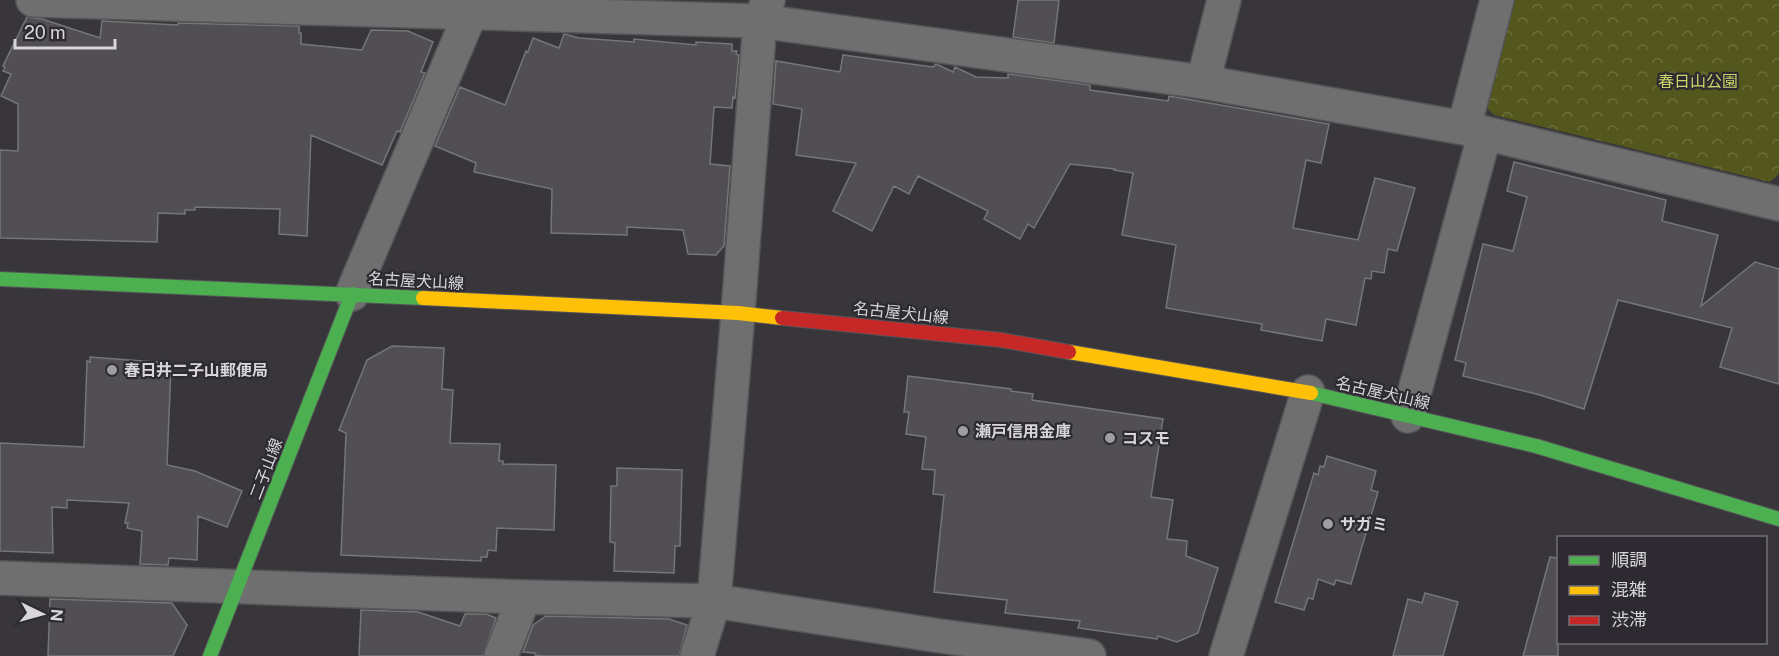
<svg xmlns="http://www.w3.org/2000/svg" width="1779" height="656" font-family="'Public Sans','Noto Sans JP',sans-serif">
<defs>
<pattern id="forest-crowns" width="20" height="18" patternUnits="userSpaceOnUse" patternTransform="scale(1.5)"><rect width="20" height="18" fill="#54571d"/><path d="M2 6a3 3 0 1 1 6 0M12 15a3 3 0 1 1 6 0" fill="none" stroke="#6c6e3d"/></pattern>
</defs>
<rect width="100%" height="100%" fill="#38363b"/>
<path fill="url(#forest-crowns)" d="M1513 0H1779V174L1770 182 1494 115 1485 106Z"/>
<path fill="#514f53" stroke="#767578" stroke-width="1.5" d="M1018 0H1059L1054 43 1013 37Z
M27 17 42 19 100 38 102 21 178 25V23L299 26V33H301V44L362 50 371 30 408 31 433 42 421 72 425 73 400 132 397 131 382 165 311 135 307 236 279 234 280 209 195 207V210H185V214L158 213 157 242 0 238V150L18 151V104L1 96 11 74 3 71 5 67 3 66Z
M564 34 579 38 634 42V39L696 45V42L732 44V51H737L736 54 739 55 735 98 733 97 732 108 714 107 710 164 730 166 724 246 716 255 688 254 683 230 627 227V235L551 233 552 189 474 172 476 163 435 146 460 87 505 105 526 51 528 52 533 38 559 48Z
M843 55 933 67 936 64 953 72 955 67 976 77 1008 78V74L1090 85V90L1168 101 1169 96 1186 99 1329 124 1321 163 1306 160 1293 228 1358 240 1375 178 1415 188 1397 251 1388 249 1384 273 1372 271 1371 279 1365 278 1356 325 1326 319 1322 341 1261 330 1262 324 1166 308 1176 245 1122 235 1133 173 1114 170 1115 169 1070 164 1034 228 1028 224 1020 239 984 219 988 211 918 176 909 194 894 186 872 231 833 211 856 163 796 155 802 109 773 104 776 61 840 72Z
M1514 162 1666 200 1662 221 1718 235 1701 306 1755 262 1779 269V384L1720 367 1732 328 1618 300 1584 409 1540 395 1463 376 1466 363 1455 360 1483 244 1513 251 1527 197 1507 191Z
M392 346 444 348 442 389 453 390 450 443 500 444 499 461H503V464L556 465 554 530 497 528 496 551 488 550 487 557H481V561L341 555 346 433 339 430 367 360Z
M90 357 169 363 171 366 167 465 195 471 242 491 227 527 198 516 197 560 169 558 168 565 140 564 142 531 127 528 128 523H125L129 503 67 500V508L52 507 53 553 0 551V443L84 447 87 361 90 362Z
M908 376 1011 389V391L1033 394 1032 400 1163 419 1151 497 1173 500 1167 539 1187 541 1186 556 1218 568 1198 633 1177 642 1158 636 1157 639 1078 628 1080 621 1005 613 1007 600 934 592 944 495 933 494 935 470 922 469 926 437 906 434 909 412H904Z
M1327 456 1376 471 1371 490 1378 492 1351 584 1336 580 1334 585 1318 579 1313 599 1308 598 1304 610 1275 602 1314 473 1318 475 1320 466 1324 467Z
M617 468 682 470 680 546H675L674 573 614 571 615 543 610 542 611 486H617Z
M1550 557 1558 558V656H1523Z
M1425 593 1458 602 1443 656H1393L1408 599 1422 603Z
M50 599 172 603 187 625 173 656H48Z
M361 610 418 612 460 626 465 614H486L496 618 483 656H359Z
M546 616 669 619 687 625 679 656H545L535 655V653L523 652 533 625Z"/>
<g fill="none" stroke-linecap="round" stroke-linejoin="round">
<g stroke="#555457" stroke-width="36">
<path id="street" d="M33 0 760 21 1203 82 1464 128 1779 204
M1203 82 1224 0
M1464 128 1497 0
M352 294 476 0
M1408 416 1485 133
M0 578 524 597 714 601 940 636 1089 656
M501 656 524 597
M697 656 714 601 738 313 760 21 768 1
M1226 656 1308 392"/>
</g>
<g stroke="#555457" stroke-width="16">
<path id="fast" d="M0 279 423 298
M1311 393 1536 446 1779 519
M210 656 352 294"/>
</g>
<g stroke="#555457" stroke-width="16">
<path id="slow" d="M423 298 738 313 782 318
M1069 352 1311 393"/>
</g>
<g stroke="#555457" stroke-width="16">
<path id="jam" d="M782 318 1001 340 1069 352"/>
</g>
<use href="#street" stroke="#6f6f70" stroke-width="33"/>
<use href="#fast" stroke="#4caf50" stroke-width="14"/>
<use href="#slow" stroke="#ffc107" stroke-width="14"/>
<use href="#jam" stroke="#c62828" stroke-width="14"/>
</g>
<g fill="#a09ea2" stroke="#2d2b31" stroke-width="2">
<circle cx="112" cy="370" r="6"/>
<circle cx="963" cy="431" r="6"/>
<circle cx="1110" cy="438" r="6"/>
<circle cx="1328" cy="524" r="6"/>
</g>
<g text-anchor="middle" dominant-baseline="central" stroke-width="4.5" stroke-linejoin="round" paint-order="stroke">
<g font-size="16" fill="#ccd46a" stroke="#2d2b31">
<text x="1698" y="81">春日山公園</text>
</g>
<g font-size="16" fill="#d8d6da" stroke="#2d2b31">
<text transform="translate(416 281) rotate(3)">名古屋犬山線</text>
<text transform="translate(901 313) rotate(6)">名古屋犬山線</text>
<text transform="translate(1383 393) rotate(13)">名古屋犬山線</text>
<text transform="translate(266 469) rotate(-69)">二子山線</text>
</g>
<g font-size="16" font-weight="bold" fill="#d8d6da" stroke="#2d2b31" text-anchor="start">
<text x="124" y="370">春日井二子山郵便局</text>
<text x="975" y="431">瀬戸信用金庫</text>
<text x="1122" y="438">コスモ</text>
<text x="1340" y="524">サガミ</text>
</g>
</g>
<rect x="1557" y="536" width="210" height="108" fill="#2d2b31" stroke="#716f75" stroke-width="1.5"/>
<rect x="1569" y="556" width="30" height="9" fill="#4caf50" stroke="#716f75" stroke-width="1.5"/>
<text x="1611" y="566" font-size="18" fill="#d8d6da">順調</text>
<rect x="1569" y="586" width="30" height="9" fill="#ffc107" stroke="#716f75" stroke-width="1.5"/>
<text x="1611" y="596" font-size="18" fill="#d8d6da">混雑</text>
<rect x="1569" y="616" width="30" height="9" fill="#c62828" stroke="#716f75" stroke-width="1.5"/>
<text x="1611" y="626" font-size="18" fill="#d8d6da">渋滞</text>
<g transform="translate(42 614) rotate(95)" stroke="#2d2b31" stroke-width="4.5" paint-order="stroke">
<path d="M0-4.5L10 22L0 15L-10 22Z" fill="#d8d6da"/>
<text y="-9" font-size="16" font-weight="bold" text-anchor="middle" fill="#d8d6da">N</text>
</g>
<path d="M15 39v9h100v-9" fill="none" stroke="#d8d6da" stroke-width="3"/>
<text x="24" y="39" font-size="18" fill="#d8d6da" stroke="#2d2b31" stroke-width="4.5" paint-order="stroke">20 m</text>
</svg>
